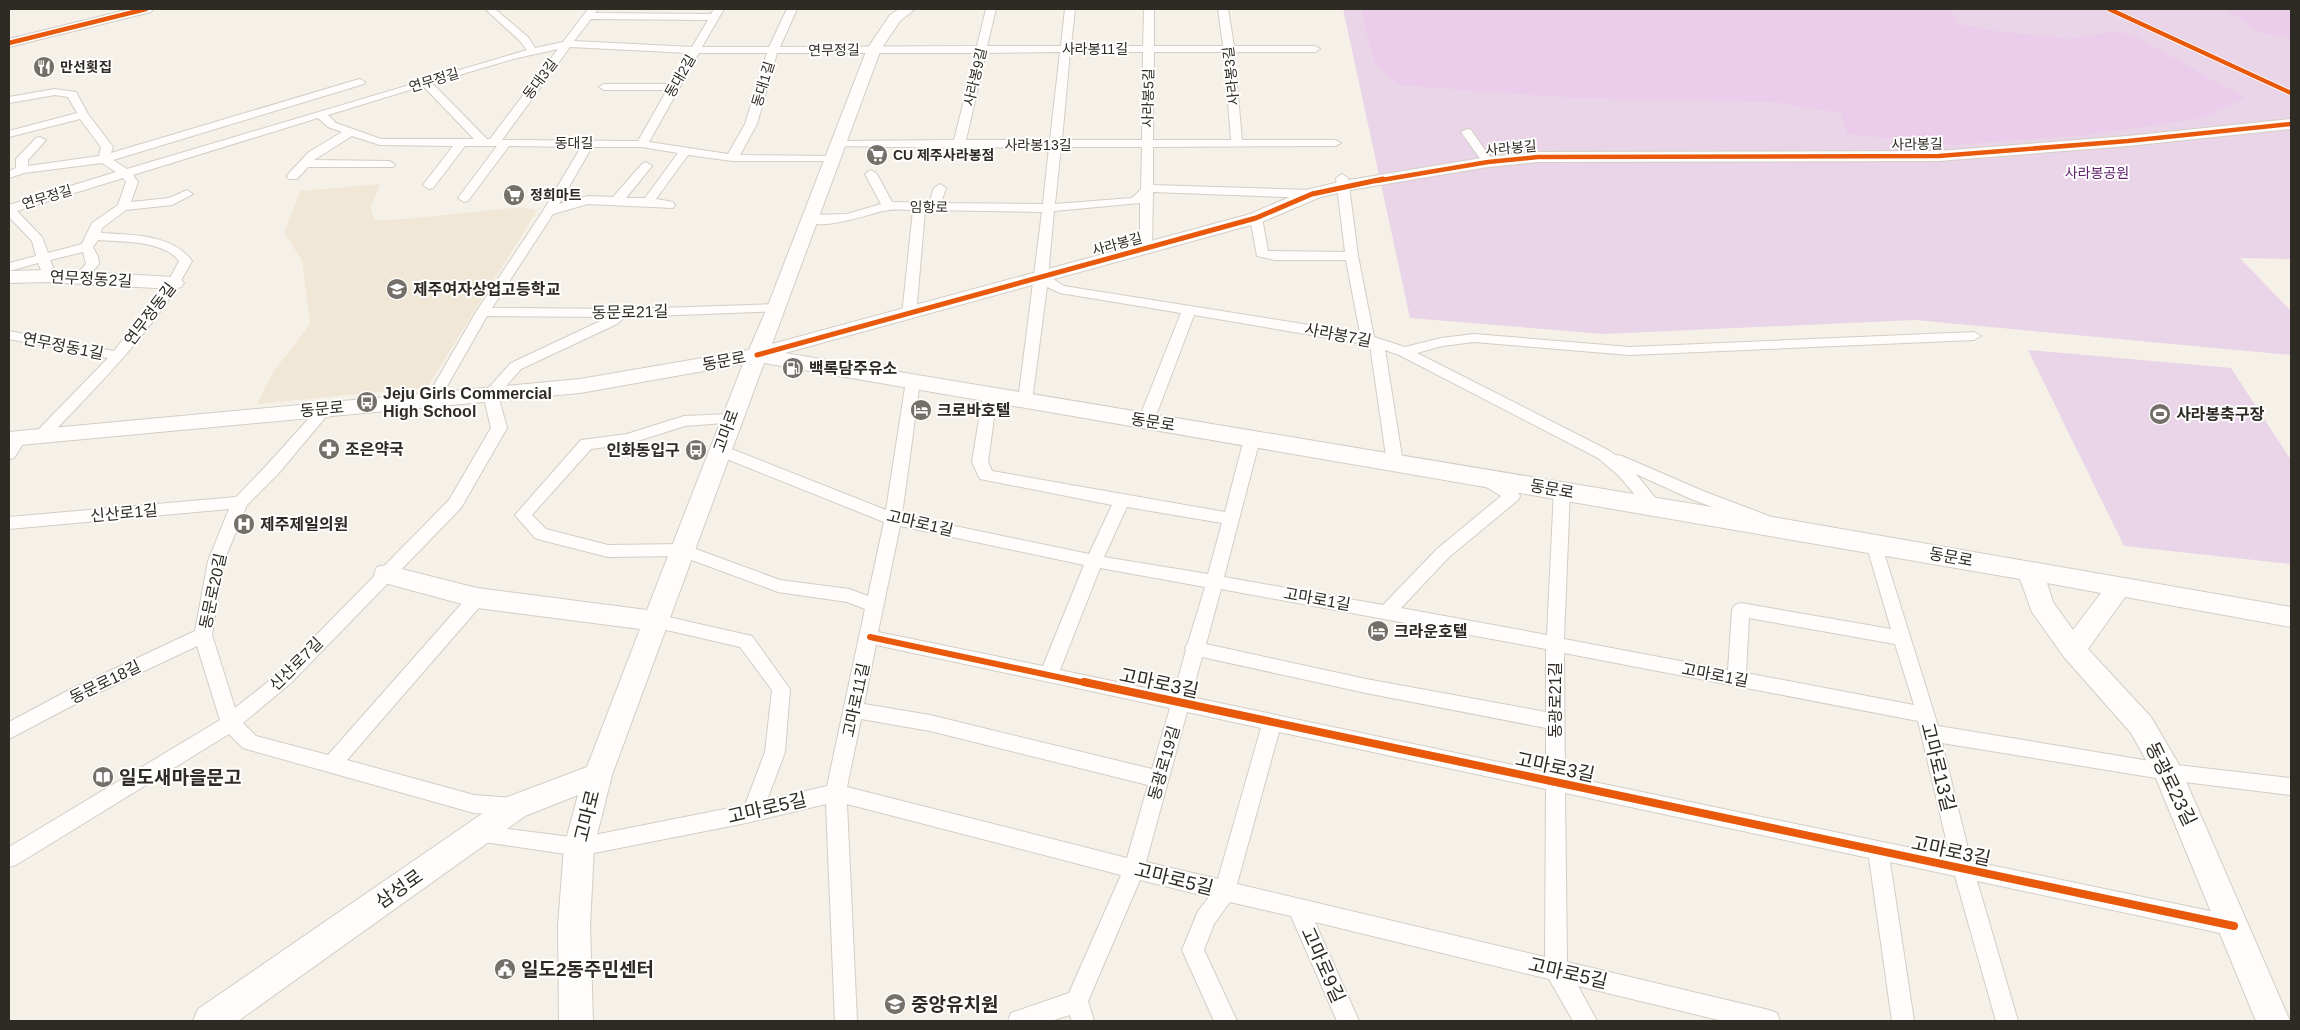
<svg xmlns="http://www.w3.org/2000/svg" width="2300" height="1030" font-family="Helvetica,'Noto Sans KR',sans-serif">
<rect width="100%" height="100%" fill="#f6f1e8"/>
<path fill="#f1e7d6" d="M380 184 371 207 374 220 404 219 522 207 537 211 427 387 257 404 273 372 310 324 302 260 284 233 300 191Z"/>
<path fill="#e9d5e7" d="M1343 9H2291V259L2240 258 2291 311V355L1915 320 1603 334 1410 318Z
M2028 350 2231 368 2291 460V564L2124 546Z"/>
<path fill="#ebcdeb" d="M1362 9H1951L1958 24 1997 31 2068 39 2118 31 2137 37 2245 98 2203 118 2088 135 1953 145 1847 134 1841 113 1774 102 1575 98 1399 85 1374 62 1364 24Z
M2225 9H2291V38L2261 33Z"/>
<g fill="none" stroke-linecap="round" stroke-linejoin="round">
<g stroke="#d2cec6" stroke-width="2">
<path id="street" d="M485 9H495L528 37 535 48 563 42 588 9H598L595 13 711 14 714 9H724L702 47H769L787 9H797L780 47 977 46 986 9H996L987 46H1061L1065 9H1075L1071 46H1143L1144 9H1154V46H1223L1218 9H1228L1234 46H1315L1320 49 1315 52H1234L1242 140H1335L1341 143 1335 146 1153 147V185L1312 190 1318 194 1312 198 1153 192 1152 249 1146 253 1140 249V203L1054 211 1048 276 1064 286 1360 333 1346 260H1275L1257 256 1250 218 1256 214 1262 218 1268 251 1345 252 1336 178 1342 174 1348 178 1358 256 1374 337 1405 347 1441 338 1474 334 1630 347 1974 332 1981 336 1974 340 1630 355 1474 342 1442 346 1417 353 1608 450 1615 455 1622 456 1703 491 1769 516 1771 520 1769 524 1763 526 1691 499 1636 474 1661 505 1659 509 1653 511 1647 509 1619 476 1598 458 1399 355 1385 350 1403 463 1401 467H1389L1387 463 1370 345 1194 315 1154 421 1151 424H1141L1138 421 1181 313 1060 293 1047 287 1032 401 1030 404H1020L1018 401 1042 212 925 210 916 315 909 319 902 315 913 210C905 210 896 209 889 210 872 212 818 234 805 219L811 215 847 214 881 204 865 174 871 170 877 174 892 202 929 203 934 188 940 184 946 188 941 203 1043 204 1049 147 959 148 835 146 833 144 839 141 954 140 976 53H777L757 124 740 155 833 156 837 157 839 159 837 161H732L688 155 656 199 673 202 675 205 673 208 588 204 553 214 492 308 630 309 777 304 784 308 782 311 625 317 617 324 521 369 498 395 507 428 461 508 291 683 243 723 256 736 328 755 471 593 477 591 483 593 486 598 483 603 347 760 474 795 515 798 522 801 525 807 522 813 515 816 474 813 250 750 243 748 229 734 16 865 9 867V847L220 720 197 646 83 700 9 739V722L69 690 195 631 208 561 229 509 9 529V517L236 497 266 466 320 406H330L332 409 330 412 278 474 247 505 224 561 212 635 235 708 279 673 449 500 491 428 483 394 511 363 609 317 487 316 438 402H428L426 399 476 312 543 211 581 147 509 146 468 201 464 202 458 198 497 146H465L433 188 429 189 423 185 453 146 380 145 352 136 314 160 389 161 393 163 395 165 393 167H308L297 179H289L287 176 289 173 309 152 342 132 328 127 318 118 133 175 138 182 131 202 169 198 187 190 193 194 172 205 126 210 102 228 101 233C131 235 173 234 192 261 156 329 99 384 46 440H36L33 436 36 432 108 358 9 339V331L114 351 168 282 179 261C163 240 122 242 98 240L93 247 98 257 99 264 85 281H75L73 278 86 264 83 252 50 260 53 267 51 270H41L38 263 9 271V263L36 256 32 241 9 217V205L116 172 102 163 24 173 9 178V171L16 168V159L36 138 40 137 46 140 28 160V166L99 156 101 147 80 119 9 137V131L77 113 68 97 55 95 9 103V97L55 89 76 92 88 114 113 147 111 153 356 80 360 79 365 82 364 84 113 160 127 169 527 50 520 41ZM591 19 708 20 692 47 574 41ZM570 47 689 53 671 84H604L599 87 604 90H667L638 141 502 140ZM558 49 490 139H487L432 83 513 59ZM1060 52 1050 140H966L986 53ZM1070 52H1143L1142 140H1062ZM1154 52H1224L1231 140H1153ZM699 53H767L745 124 728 154 649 142ZM423 86 474 139H381L336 123 328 115ZM592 147H642L678 153 645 198H626L652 166 646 162 642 164 613 197 588 196 559 204ZM1061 147H1142L1141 189 1132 198 1055 204ZM123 178 126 182 118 205 92 223 82 244 48 253 42 237 17 211Z
M1467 129 1471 130 1492 160 1494 162 1492 164H1484L1461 132Z
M913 376 920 381 902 515 1089 554 1112 505 980 479 972 462 983 395 985 392H995L997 395 988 462 992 471 1225 512 1244 439 1247 435H1257L1260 439 1224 577 1383 605 1437 549 1501 496 1478 482 1476 478 1478 474 1484 473 1518 492 1520 496 1518 500 1449 557 1401 608 1547 635 1554 490 1556 486 1562 484 1568 486 1570 490 1564 639 1728 670 1732 610 1735 605 1741 603 1891 629 1866 544 1868 540 1874 538 1880 540 1938 726 2168 764 2291 778V795L2168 780 1942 743 1971 861 2234 916 2242 919 2245 926 2242 933 2234 936 1977 881 2018 1021H1996L1955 876 1890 862 1914 1021H1892L1869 858 1565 793 1567 962 1769 1010 1777 1013 1780 1021H1723L1578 986 1597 1021H1573L1549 979 1315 922 1359 1021H1337L1291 916 1230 902 1214 924 1204 950 1237 1021H1214L1182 950 1198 911 1209 897 1140 880 1088 1001 1094 1021H1072L1070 1015 1051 1021H1008L1011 1013 1069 993 1121 875 847 804 857 1021H835L826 804 746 823 579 856 470 840 467 834 470 828 477 825 579 838 745 805 765 752 772 690 740 647 649 626 646 621 649 616 655 614 752 636 790 689 785 752 767 800 827 786 865 609 847 602 778 592 681 556 608 557 541 540 535 538 515 515 581 440 627 434 684 416 731 414 736 416 739 419 736 422 685 426 628 444 591 449 532 515 546 529 608 545 682 544 780 580 849 589 868 596 884 522 714 454 711 450 714 446H724L886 510 906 381ZM1127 507 1222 523 1208 574 1104 557ZM900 526 1084 565 1043 666 878 632ZM1100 568 1205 587 1188 643 1185 648 1186 650 1174 694 1060 670ZM1221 589 1546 649V712L1366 679 1206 644ZM1749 618 1895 644 1914 705 1746 673ZM876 645 1170 708 1152 769 930 715 864 704ZM1564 653 1918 721 1950 856 1565 776ZM1202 657 1366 693 1546 728V772L1191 697ZM1187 712 1261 728 1218 879 1146 862ZM861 719 930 731 1148 785 1127 858 847 787ZM1279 732 1546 789 1545 957 1237 884Z
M18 434 23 435 26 439 14 458 9 459V442L13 435Z"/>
</g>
<g stroke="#d2cec6" stroke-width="2">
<path id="secondary" d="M130 9H153L151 12 9 47V39Z
M899 9H915L900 21 881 49 772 344 1250 214 1306 190 1343 181 1488 157 1538 152 1939 151 2128 136 2291 119V129L2128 146 1939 161 1538 162 1488 167 1344 191 1318 198 1262 222 785 353 1784 519 2291 607V627L2125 597 2088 649 2151 717 2178 763 2290 1021H2256L2155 776 2131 733 2064 657 2032 612 2020 579 764 363 612 775 594 847 590 926 593 1021H559L558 926 564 847 578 795 525 816 238 1021H193L198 1009 505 798 587 767 640 629 477 608 377 581 374 574 377 567 386 565 477 588 647 610 743 364 580 393 9 446V432L580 379 749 350 767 308 867 49 890 15ZM2047 583 2101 593 2073 630 2053 602Z
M48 270 174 277 181 279 184 283 181 287 174 289 48 282 9 283V271Z"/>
</g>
<use href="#street" fill="#fefdfc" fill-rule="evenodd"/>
<use href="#secondary" fill="#fefdfc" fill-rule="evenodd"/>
<g stroke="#fff" stroke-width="6">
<path id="cycleway-far3" d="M2109 9 2291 93
M9 43 146 9
M1376 181 1488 162 1538 157 1939 156 2128 141 2291 124"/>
</g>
<g stroke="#fff" stroke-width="8">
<path id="cycleway-far2" d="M757 355 1256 218 1312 194 1383 179"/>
</g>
<g stroke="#fff" stroke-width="9">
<path id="cycleway-far1" d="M870 637 1090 684"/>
</g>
<g stroke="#fff" stroke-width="11">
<path id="cycleway" d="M1084 682 2234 926"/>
</g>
<use href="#cycleway-far3" stroke="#e8590c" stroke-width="4.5"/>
<use href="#cycleway-far2" stroke="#e8590c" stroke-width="5"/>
<use href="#cycleway-far1" stroke="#e8590c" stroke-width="6"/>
<use href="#cycleway" stroke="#e8590c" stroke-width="8"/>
</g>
<defs>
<g id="restaurant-disc" transform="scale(1.125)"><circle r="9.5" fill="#747069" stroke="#fff"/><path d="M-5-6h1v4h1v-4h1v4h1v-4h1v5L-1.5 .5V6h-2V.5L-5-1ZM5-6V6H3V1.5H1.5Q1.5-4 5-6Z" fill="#fff"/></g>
<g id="supermarket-disc" transform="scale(1.125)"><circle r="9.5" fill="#747069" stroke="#fff"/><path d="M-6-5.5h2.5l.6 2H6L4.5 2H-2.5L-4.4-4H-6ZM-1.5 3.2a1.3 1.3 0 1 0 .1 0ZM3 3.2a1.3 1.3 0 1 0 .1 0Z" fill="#fff"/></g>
<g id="school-disc" transform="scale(1.125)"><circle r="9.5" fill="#747069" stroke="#fff"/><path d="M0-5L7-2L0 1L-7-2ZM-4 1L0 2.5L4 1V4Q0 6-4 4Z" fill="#fff"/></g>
<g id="fuel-disc" transform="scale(1.125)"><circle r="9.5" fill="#747069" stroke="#fff"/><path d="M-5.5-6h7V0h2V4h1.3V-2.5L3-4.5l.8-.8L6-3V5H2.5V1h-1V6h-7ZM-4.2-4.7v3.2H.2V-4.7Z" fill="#fff"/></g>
<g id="bus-disc" transform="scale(1.125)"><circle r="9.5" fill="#747069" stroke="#fff"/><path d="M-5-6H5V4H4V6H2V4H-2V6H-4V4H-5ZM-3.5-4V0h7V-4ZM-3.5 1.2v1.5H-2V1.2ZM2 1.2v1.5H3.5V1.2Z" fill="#fff"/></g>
<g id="hotel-disc" transform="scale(1.125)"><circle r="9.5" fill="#747069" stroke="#fff"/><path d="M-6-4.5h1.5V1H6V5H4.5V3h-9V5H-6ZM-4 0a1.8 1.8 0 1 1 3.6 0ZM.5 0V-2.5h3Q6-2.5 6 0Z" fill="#fff"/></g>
<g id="stadium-disc" transform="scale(1.125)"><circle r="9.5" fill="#747069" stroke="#fff"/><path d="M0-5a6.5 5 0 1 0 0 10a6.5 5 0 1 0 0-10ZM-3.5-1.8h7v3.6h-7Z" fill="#fff"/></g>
<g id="pharmacy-disc" transform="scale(1.125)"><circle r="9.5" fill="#747069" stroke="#fff"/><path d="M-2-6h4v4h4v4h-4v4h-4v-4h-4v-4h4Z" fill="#fff"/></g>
<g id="hospital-disc" transform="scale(1.125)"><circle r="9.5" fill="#747069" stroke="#fff"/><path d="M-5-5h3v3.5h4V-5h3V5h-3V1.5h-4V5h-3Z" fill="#fff"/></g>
<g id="library-disc" transform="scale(1.125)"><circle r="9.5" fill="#747069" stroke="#fff"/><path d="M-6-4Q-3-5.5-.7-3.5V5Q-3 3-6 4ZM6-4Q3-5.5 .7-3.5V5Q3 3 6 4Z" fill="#fff"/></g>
<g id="civic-disc" transform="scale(1.125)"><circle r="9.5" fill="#747069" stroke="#fff"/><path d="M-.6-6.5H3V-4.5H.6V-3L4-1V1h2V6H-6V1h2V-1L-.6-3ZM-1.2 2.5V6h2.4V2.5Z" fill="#fff"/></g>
</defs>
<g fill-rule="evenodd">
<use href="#restaurant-disc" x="44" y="67"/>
<use href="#supermarket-disc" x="877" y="155"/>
<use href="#supermarket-disc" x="514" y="195"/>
<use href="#school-disc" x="397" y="289"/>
<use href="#fuel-disc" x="793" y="368"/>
<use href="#bus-disc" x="367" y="402"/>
<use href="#hotel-disc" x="921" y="410"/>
<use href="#stadium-disc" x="2160" y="414"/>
<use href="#pharmacy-disc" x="329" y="449"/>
<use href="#bus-disc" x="696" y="450"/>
<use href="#hospital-disc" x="244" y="524"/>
<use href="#hotel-disc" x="1378" y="631"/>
<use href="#library-disc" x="103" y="777"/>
<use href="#civic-disc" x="505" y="969"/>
<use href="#school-disc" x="895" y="1004"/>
</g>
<g text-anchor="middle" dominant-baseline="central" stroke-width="4" stroke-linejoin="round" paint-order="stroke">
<g font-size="14" fill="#2e2a24" stroke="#fff">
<text x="1095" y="49">사라봉11길</text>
<text transform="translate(834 50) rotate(-1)">연무정길</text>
<text transform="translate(680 76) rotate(-60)">동대2길</text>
<text transform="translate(1231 76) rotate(-96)">사라봉3길</text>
<text transform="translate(975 77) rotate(-77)">사라봉9길</text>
<text transform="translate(540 79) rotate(-53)">동대3길</text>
<text transform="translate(434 80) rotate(-17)">연무정길</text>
<text transform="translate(763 84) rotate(-73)">동대1길</text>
<text transform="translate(1148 98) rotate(-89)">사라봉5길</text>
<text x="574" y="143">동대길</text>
<text transform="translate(1917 144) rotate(-1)">사라봉길</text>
<text x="1038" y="145">사라봉13길</text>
<text transform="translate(1511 148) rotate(-5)">사라봉길</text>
<text transform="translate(47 197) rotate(-17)">연무정길</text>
<text transform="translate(929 207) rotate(1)">임항로</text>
<text transform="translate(1117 244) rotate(-15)">사라봉길</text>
</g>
<g font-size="14" font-weight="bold" fill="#2e2a24" stroke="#fff" text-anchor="start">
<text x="60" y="67">만선횟집</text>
<text x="893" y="155">CU 제주사라봉점</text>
<text x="530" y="195">정희마트</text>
</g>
<g font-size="14" fill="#61246d" stroke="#fff">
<text x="2097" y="173">사라봉공원</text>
</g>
<g font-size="16" fill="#2e2a24" stroke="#fff">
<text transform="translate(91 279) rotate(3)">연무정동2길</text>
<text transform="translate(630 312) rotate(-1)">동문로21길</text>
<text transform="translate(150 314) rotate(-53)">연무정동길</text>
<text transform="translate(1338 335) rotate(11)">사라봉7길</text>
<text transform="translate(63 346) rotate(11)">연무정동1길</text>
<text transform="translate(724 361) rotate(-11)">동문로</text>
<text transform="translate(322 409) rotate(-5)">동문로</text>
<text transform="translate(1153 422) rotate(9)">동문로</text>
<text transform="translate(726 431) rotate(-70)">고마로</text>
<text transform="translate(1552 489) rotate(10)">동문로</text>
<text transform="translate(124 513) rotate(-5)">신산로1길</text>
<text transform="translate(920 523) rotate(13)">고마로1길</text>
<text transform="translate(1951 557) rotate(10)">동문로</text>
<text transform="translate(213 591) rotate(-78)">동문로20길</text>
<text transform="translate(1317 599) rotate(10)">고마로1길</text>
<text transform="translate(296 664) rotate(-45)">신산로7길</text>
<text transform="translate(1715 675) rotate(11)">고마로1길</text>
<text transform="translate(105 682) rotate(-26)">동문로18길</text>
<text transform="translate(856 700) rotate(-78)">고마로11길</text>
<text transform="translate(1555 700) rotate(-90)">동광로21길</text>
<text transform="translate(1164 763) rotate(-74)">동광로19길</text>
</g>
<g font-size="16" font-weight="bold" fill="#2e2a24" stroke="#fff" text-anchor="start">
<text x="413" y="289">제주여자상업고등학교</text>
<text x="809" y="368">백록담주유소</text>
<text x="383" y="393">Jeju Girls Commercial<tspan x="383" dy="18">High School</tspan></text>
<text x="937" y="410">크로바호텔</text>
<text x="2176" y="414">사라봉축구장</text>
<text x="345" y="449">조은약국</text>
<text x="680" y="450" text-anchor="end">인화동입구</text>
<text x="260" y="524">제주제일의원</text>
<text x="1394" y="631">크라운호텔</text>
</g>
<g font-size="19" fill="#2e2a24" stroke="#fff">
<text transform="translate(1159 683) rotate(12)">고마로3길</text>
<text transform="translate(1555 767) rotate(12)">고마로3길</text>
<text transform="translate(1938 767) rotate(76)">고마로13길</text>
<text transform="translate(2171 784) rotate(64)">동광로23길</text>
<text transform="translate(767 808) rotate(-13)">고마로5길</text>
<text transform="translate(587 816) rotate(-76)">고마로</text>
<text transform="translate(1951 851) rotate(12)">고마로3길</text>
<text transform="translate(1174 879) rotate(14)">고마로5길</text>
<text transform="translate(399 889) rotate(-35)">삼성로</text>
<text transform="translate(1323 965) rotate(66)">고마로9길</text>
<text transform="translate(1568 973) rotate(13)">고마로5길</text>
</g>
<g font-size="19" font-weight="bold" fill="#2e2a24" stroke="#fff" text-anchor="start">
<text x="119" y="777">일도새마을문고</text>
<text x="521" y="969">일도2동주민센터</text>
<text x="911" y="1004">중앙유치원</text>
</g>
</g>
<rect width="2300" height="1030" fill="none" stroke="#2e2a24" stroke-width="20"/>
</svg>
